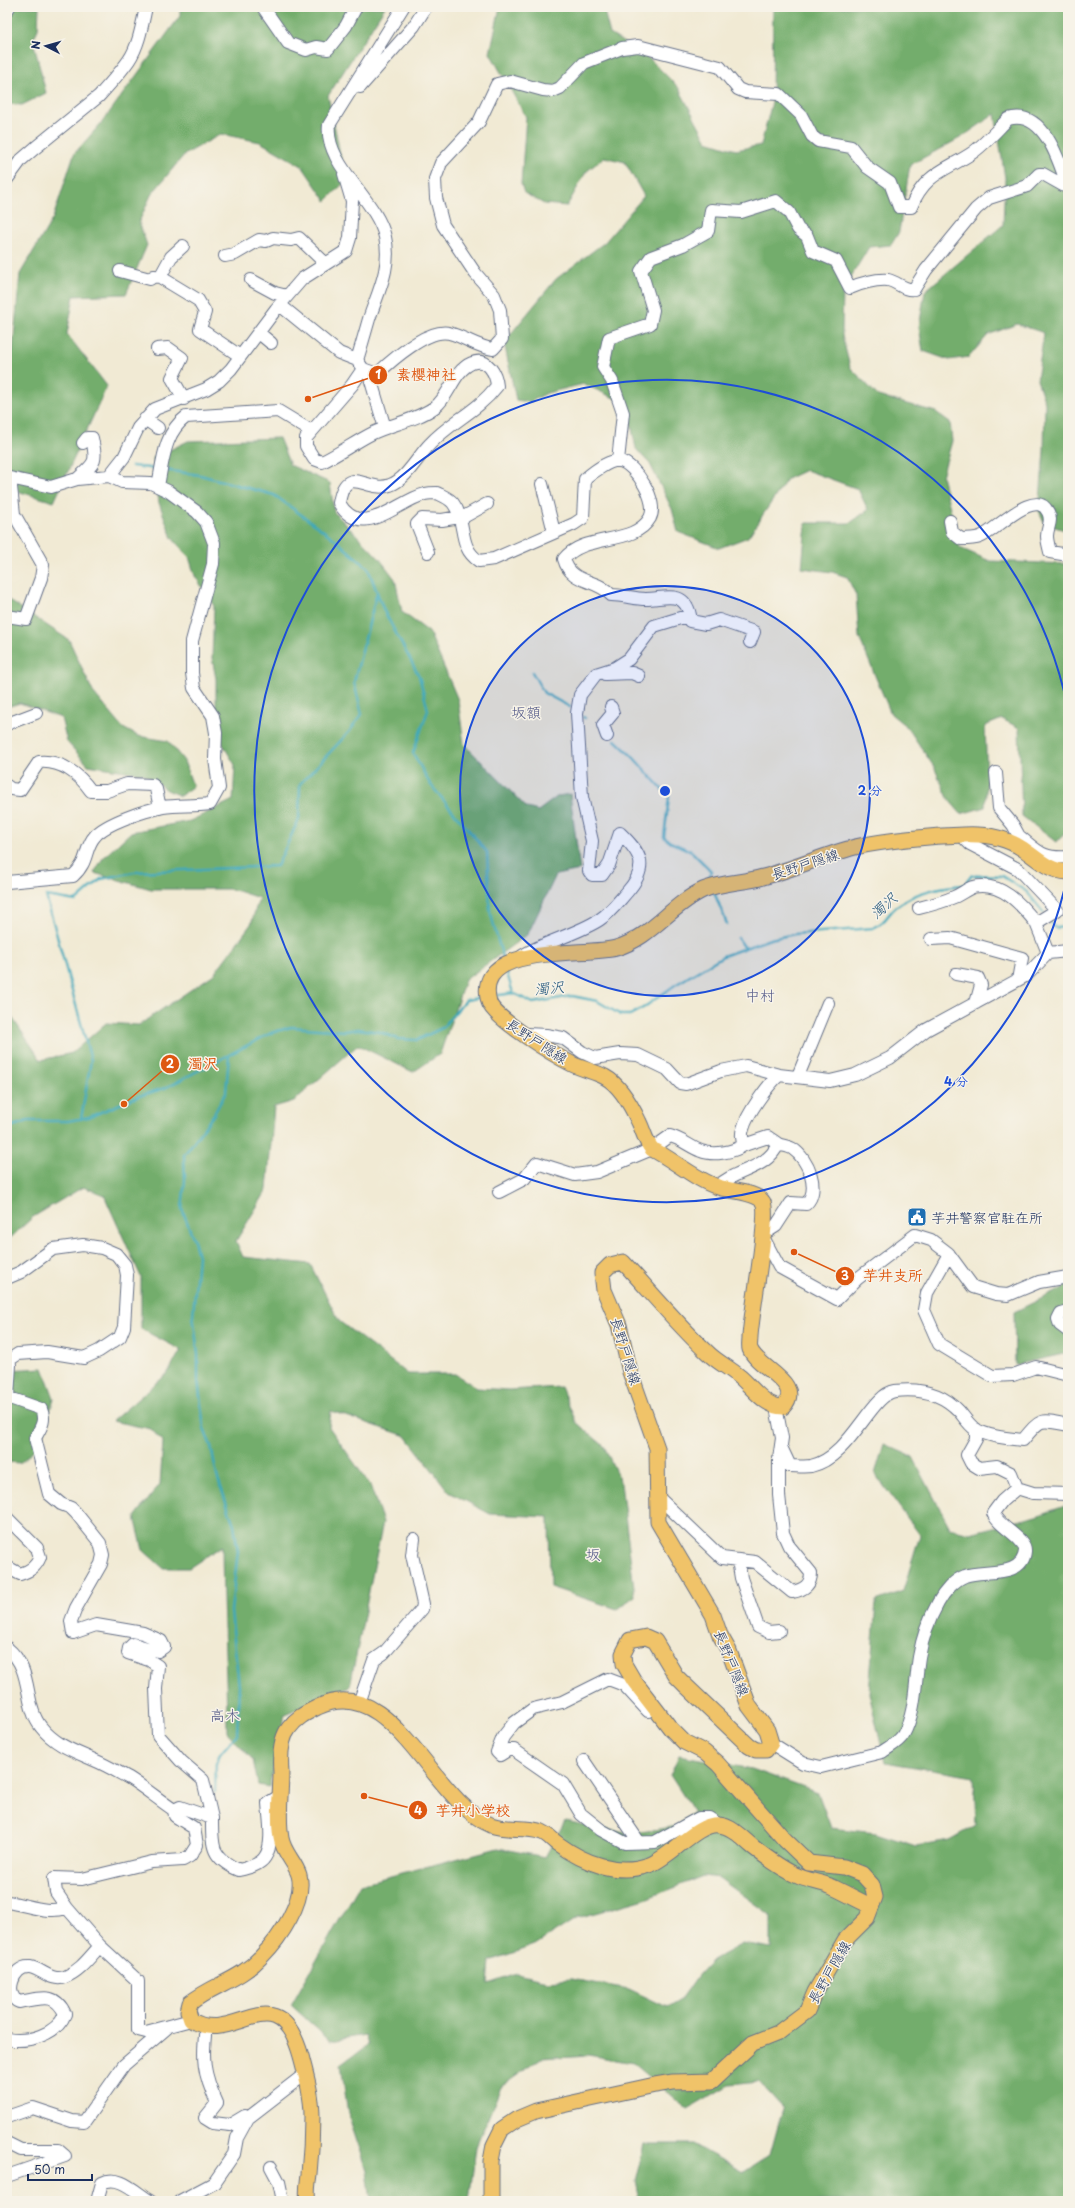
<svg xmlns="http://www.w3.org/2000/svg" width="1075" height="2208" font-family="'Playpen Sans','Klee One',sans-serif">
<rect width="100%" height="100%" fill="#f7f3e8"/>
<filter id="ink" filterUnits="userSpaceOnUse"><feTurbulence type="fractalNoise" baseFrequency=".025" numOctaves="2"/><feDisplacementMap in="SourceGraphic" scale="8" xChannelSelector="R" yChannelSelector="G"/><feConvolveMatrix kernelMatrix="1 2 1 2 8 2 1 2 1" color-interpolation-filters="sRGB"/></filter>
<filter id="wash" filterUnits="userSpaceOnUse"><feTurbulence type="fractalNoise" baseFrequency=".012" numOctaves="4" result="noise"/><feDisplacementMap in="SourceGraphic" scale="16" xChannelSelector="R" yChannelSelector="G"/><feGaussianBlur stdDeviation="0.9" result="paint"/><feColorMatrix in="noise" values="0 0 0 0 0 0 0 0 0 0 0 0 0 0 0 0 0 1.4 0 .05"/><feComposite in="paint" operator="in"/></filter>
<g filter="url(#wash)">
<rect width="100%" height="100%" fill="#f1ead4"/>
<path fill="#73ad6c" stroke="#476e65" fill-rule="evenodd" d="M7 7H39L38 29 33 40 46 93 22 105 7 104Z
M180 7H385L328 96 346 181 326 201 302 166 260 142 221 134 184 155 151 195 139 222 147 245 126 294 74 296 67 334 107 386 54 502 7 488V364L12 358 20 274 53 218 74 154 103 121 180 16Z
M500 7H603L610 34 650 59 678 87 707 141 736 150 761 145 772 102 773 7H1068V531L1045 524 1039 511 1044 451 1045 403 1037 380 1044 333 1017 324 988 335 969 357 949 360 923 351 919 327 925 291 1003 225 1005 178 995 114 962 137 910 165 899 232 891 245 869 247 843 290 842 335 850 367 878 396 936 412 950 422 952 441 942 476 960 548 990 561 1068 564V831L1056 842 1022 816 1019 728 1002 719 985 726 987 779 985 807 961 814 949 800 934 767 908 728 891 714 859 637 856 595 847 577 832 572 802 568 806 523H850L868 510 858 489 806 470 787 479 748 537 719 548 678 532 672 509 650 464 636 449 627 404 584 384 547 393 530 402 516 400 504 342 556 279 605 242 644 196 625 162 604 157 586 172 567 206 544 204 524 193 521 184 526 117 490 53Z
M279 438 290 465 330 483 334 512 379 558 395 579 402 612 429 632 458 700 464 744 527 808 538 811 558 796 570 794 580 870 556 875 528 934 465 980 440 1054 413 1072 358 1045 294 1101 274 1107 267 1190 236 1241 243 1257 310 1264 339 1321 408 1374H455L477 1388 509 1390 561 1387 576 1422 604 1446 621 1483 635 1596 617 1609 550 1587 549 1517 490 1514 449 1492 406 1436 331 1411 329 1427 370 1485 383 1522 350 1686 285 1714 269 1787 258 1785 253 1760 227 1732C227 1670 222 1609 222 1546L189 1568H163L143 1550 135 1517 160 1484 163 1442 151 1429 112 1421 167 1374 181 1350 141 1329V1277L104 1195 83 1187 33 1217 7 1241V1010L41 1060 72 1053 106 1023 139 1025 214 974 251 924 259 898 231 889H151L94 873 103 858 131 832 190 821 233 800 235 765 216 733V679L212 658 214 606 195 576 189 557 172 538 159 503 153 458 188 441Z
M7 599 69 640 93 692 123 728 138 736 168 741 184 761 193 786 180 796 167 790 144 774 88 765 67 742 61 718 20 703 7 707Z
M1068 1281V1353L1015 1365 1014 1312 1065 1287Z
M43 1368 54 1398 40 1444 20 1463 7 1462V1370Z
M884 1444 913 1457 950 1528 970 1533 1036 1516 1068 1505V2201H639L635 2181 644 2144H692L744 2172 770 2155 783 2108 759 2082 729 2085 688 2109 633 2063 588 2055 541 2058 501 2087 476 2147 469 2201H371L367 2170 348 2114 341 2064 369 2044 366 2035 330 2041 291 2005 360 1884 498 1848 545 1857 565 1821 630 1834 677 1826 694 1812 670 1775 679 1755 752 1769 818 1793 831 1828 876 1833 916 1846 949 1840 976 1825 974 1777 885 1762 869 1693 876 1601 903 1591 920 1535 875 1474ZM703 1876 719 1878 771 1916V1948L743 1943 712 1960 698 1975 682 1998 667 2007 629 1989 571 1979 547 1981 517 1974 488 1984 490 1961 535 1945 577 1918 645 1899Z"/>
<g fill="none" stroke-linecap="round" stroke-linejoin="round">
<path stroke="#3da9bc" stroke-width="2.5" d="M132 466 157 469
M164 470 200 475 274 495 332 537 368 568 384 611 419 676 428 710 413 753 430 784 487 852 490 911 503 959
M532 672 544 693 570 707
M583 717 585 718
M615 740 633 757 669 797 664 837 670 842 691 851 711 871 709 879 710 883
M714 892 727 924
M1048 919 1055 928 1068 927
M738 938 745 948
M506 970 513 993
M493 996 513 993 533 1003 572 996 597 1001 621 1015H630L643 1008 675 985 723 956 770 939 795 934 873 928C887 922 887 914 897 906 916 891 941 887 964 885L972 875 1002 876 1027 892 1044 913
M81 1119 91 1060 46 896 76 901 101 879 134 872 277 866 299 819 300 784 349 732 362 714 354 682 377 592
M7 1128 28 1121H68L89 1117 139 1096 165 1088 271 1033 291 1027 345 1031 358 1029 380 1032 398 1039 417 1040 442 1028 466 1000 484 997
M215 1792 216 1763 220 1754 237 1734 239 1686 231 1611 238 1551 234 1525 217 1476 211 1446 204 1429 198 1380V1354L193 1315 198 1256 194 1240 182 1209 185 1180 184 1155 214 1114 226 1092 229 1055"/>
</g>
</g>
<g filter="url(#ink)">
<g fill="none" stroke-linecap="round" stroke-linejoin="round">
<g stroke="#667087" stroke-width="14">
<path id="minor" d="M263 7 288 43 306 50 316 47 328 49 346 26 356 7
M403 7 329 125C324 164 377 200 385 237 392 267 378 292 369 319 365 333 361 347 357 360L363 369 352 385 306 438V446L314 459 322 462C339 454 355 442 373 433 392 424 417 420 435 407 450 396 453 371 472 363 488 357 496 374 497 386 477 412 450 422 430 444 418 456 407 479 390 485 367 494 346 461 339 503 362 542 397 501 425 494 429 493 433 493 437 493 443 496 449 498 453 503 467 521 457 547 479 561L494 559 574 524 583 518 585 479C592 473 610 459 620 461 636 465 659 502 650 518 634 546 584 533 564 559 571 585 597 578 611 595 623 595 634 599 646 599 664 599 684 589 690 615L654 626 629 659 615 668 596 674 580 695 577 713 582 797 592 841 589 871 592 875H602L609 865 620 833C642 854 649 867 627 892 618 902 610 913 599 920 575 935 546 941 522 956
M7 10 9 7
M360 87 414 26 426 7
M7 179 21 160 35 148 99 96C109 85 120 73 129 60 139 45 142 25 146 7
M183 246 171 257 160 277 198 300 205 312 200 329 240 356
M225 256 235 254 259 240 266 241 273 238 291 240 299 238 325 263
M120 271 150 279 154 276 160 277
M251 280 275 293 287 296
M280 305 339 353 357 360
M259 333 271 343
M157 349 168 348 182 358 172 378 184 399
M363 369 377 374C392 360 428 328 449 333 465 337 477 347 493 349L502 339 500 310 494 295 475 273 443 225 436 198 435 179 441 163 479 122 497 84 510 81 543 90 553 91 560 88 584 63 622 48 638 46 720 67 738 89 745 92 779 94 801 115 812 136 818 141 851 147 867 167 890 183 899 207H911C925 173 945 171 972 153 985 144 997 130 1008 119 1044 108 1060 163 1068 188
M368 371 385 428
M145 419 158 428
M618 461 623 413 612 381 603 367 609 338 650 324 653 310 641 271 651 257 683 245 708 231 711 210 741 212 776 201 789 212 798 229 807 236 813 251 836 261 850 288C862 283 875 279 888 280 898 282 904 291 914 289L926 270 976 209 989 198 1027 186 1039 174H1043L1068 188
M109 476 124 457 138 428 155 409 206 389 219 381 231 369 276 309 302 279 346 251 350 238 352 201 344 174
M77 479C96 462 97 463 92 438H87L83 443
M542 484 554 532
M158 486C163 461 164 433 186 417L278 411 311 431
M460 519 487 504
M950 521 952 532 961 539C967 539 974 539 980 537 994 533 1035 486 1048 512 1053 521 1047 527 1047 536 1047 541 1049 547 1050 552L1068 555
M428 552 417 524 422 519 442 520 459 517
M690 615V621L706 624 719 620 754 632 750 642
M7 616 26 619 41 578 43 565 14 514 10 478 51 487 77 479 109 476 122 482 151 483 168 491 197 512 206 522 214 543 213 564 192 641V673L194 688 213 716 216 733 215 759 219 788 210 804C194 806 178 805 163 807 146 810 106 823 95 836 84 848 89 862 73 876L7 882
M605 674 632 673 639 676
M7 724 36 713
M607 736 603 725 613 713 611 707
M996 773 999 808 1013 825 1019 836
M7 786 11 789 20 790 39 762C61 760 79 774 91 791H107L127 784 153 785 156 789 160 808
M961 835 970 844 1018 869 1057 910 1036 923 1048 953
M1012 842 1019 836C1038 851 1042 859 1068 857
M919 908C931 905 943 902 954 897 961 894 967 889 973 887 1001 881 1021 904 1036 923
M931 939 950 938 1022 958 1018 980
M956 974 978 978 981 985 976 1003
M527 1034 546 1035 563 1038 582 1052 595 1058 620 1054 638 1055 667 1069 680 1083 686 1084 721 1071 746 1066 779 1075 830 1081 855 1075 890 1058 926 1030 1027 975 1048 953 1068 951
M779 1075C767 1086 747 1114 743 1129 741 1134 742 1140 744 1145L768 1137C771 1139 775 1142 778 1144 783 1146 789 1146 793 1149 808 1159 821 1190 806 1204L791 1203 776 1226 762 1235 779 1267 837 1299 857 1279 915 1235 931 1240 948 1253 973 1287 996 1294 1008 1295 1039 1282 1068 1277
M798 1076 828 1003
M717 1187C735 1169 767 1170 778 1144
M499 1192 524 1179 537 1163 575 1175 597 1172 652 1149 670 1136C682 1139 690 1147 701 1151 713 1156 734 1152 744 1145
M949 1254 927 1293 924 1310 939 1344 992 1376 1013 1375 1036 1367 1068 1375
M7 1278 21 1272 53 1249 83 1245 102 1248 116 1254 125 1265 127 1275 124 1327 120 1337 99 1351 84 1358 47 1352 18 1354 9 1360 10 1365 8 1397
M1068 1311 1061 1313 1058 1319 1060 1325 1068 1331
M7 1397 41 1409C46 1421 41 1427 35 1438L49 1494 61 1504 71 1508 76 1513 100 1543 103 1555 101 1564 76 1608 71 1621 73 1633 96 1625 143 1633 161 1641 164 1647 158 1651 133 1644 129 1648 128 1653 149 1660 158 1666 156 1689 158 1735 181 1761 203 1780 212 1818
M781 1447 790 1466C796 1466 804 1467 811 1466 850 1458 871 1394 895 1391 920 1388 942 1393 959 1411 964 1417 969 1425 975 1429 989 1437 1007 1438 1023 1440 1041 1418 1040 1419 1068 1425
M1017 1488 1033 1493 1068 1494
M657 1496 722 1558 755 1562 792 1592C804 1590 811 1585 811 1573L789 1546 783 1533 779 1495V1459L782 1438 776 1407
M7 1518 37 1548 40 1557C36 1567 30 1571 20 1574L7 1567
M738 1560 741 1578 758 1627 769 1632 779 1631
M7 1648C34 1669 23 1705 41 1727 55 1745 74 1751 94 1760 106 1765 118 1772 129 1778 145 1788 159 1800 174 1810L175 1816 194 1828 197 1845 190 1856 183 1860 152 1862 82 1879 54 1878 56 1892 67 1908 100 1946 138 1981V2030L146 2032 191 2020
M359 1703 374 1660 384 1653 422 1609 423 1604 412 1555 414 1539
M648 1711 624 1685 608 1679 562 1702 533 1709 514 1723 503 1737 497 1752 500 1755 508 1750H514L563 1784 581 1814 601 1830 625 1843 655 1842 699 1818H709L718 1824
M771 1743 803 1763 821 1767 882 1752C889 1747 899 1742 903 1735 916 1713 915 1682 919 1657 922 1639 929 1619 938 1603 944 1592 954 1580 965 1576 982 1569 1023 1579 1025 1551 1026 1538 998 1527 993 1513L1002 1501 1017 1488 1011 1473 997 1466 979 1468 971 1463 967 1455 976 1439V1429
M584 1761 639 1842
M174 1810 180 1807 212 1818C212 1846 211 1858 239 1870 248 1868 260 1865 265 1857 274 1844 269 1819 268 1803L281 1795
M7 1902C29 1905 45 1914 67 1908
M206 2026C202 2059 203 2073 217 2103L205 2118 213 2123 230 2125 245 2116 248 2118
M7 2039C27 2043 57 2035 65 2014 55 1991 40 1999 19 2002 4 1996 12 1965 30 1967 42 1969 51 1982 65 1977 80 1971 89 1958 100 1946
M7 2117 33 2108 72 2121 84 2122 124 2065 167 2028
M7 2143 21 2150H58L65 2156 7 2176
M271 2167 279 2182 283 2201
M97 2201 102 2183C119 2174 135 2192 150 2201
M180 2201 214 2183 234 2154 237 2138 248 2118 305 2074"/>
</g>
<g stroke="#667087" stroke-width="17">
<path id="major" d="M308 2201C306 2193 308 2182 309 2174 311 2155 312 2135 312 2116 312 2096 306 2075 301 2056 277 1972 234 2048 191 2020L188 2011 190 2003C214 1984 239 1981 262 1956 279 1939 306 1900 299 1875 295 1862 283 1852 281 1838 277 1816 281 1794 281 1772 280 1758 280 1739 289 1728 297 1717 306 1713 318 1707 392 1671 432 1801 491 1825 507 1831 526 1826 542 1832 549 1835 552 1840 558 1844 584 1863 617 1876 649 1865 670 1858 698 1822 719 1825 732 1826 743 1839 753 1847 767 1858 783 1870 800 1877 810 1881 820 1882 830 1886 844 1892 857 1900 871 1906
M491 2201V2161L494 2145 502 2129 517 2119 536 2111 655 2085 673 2082 712 2081 753 2043 778 2033 807 2011 815 1992 845 1940 867 1918 875 1897 872 1885 862 1874 844 1867 809 1863 785 1840 718 1764 704 1752 684 1742 671 1729 634 1681 624 1664 623 1654 630 1640 646 1637 655 1641 676 1676 684 1684 749 1746 756 1750H766L771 1743 767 1730 749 1706 729 1651 720 1635 713 1615 658 1522 657 1448 630 1372 619 1325 604 1290 602 1273 610 1265 623 1262C651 1292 678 1325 708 1353 717 1362 730 1368 740 1377 753 1388 765 1407 783 1407 805 1383 758 1369 750 1349 749 1346 750 1341 750 1337 751 1314 770 1215 763 1202 757 1192 729 1191 718 1187 694 1179 674 1160 652 1149 645 1141 644 1132 639 1122 632 1107 620 1085 605 1077 596 1072 582 1069 572 1064 556 1056 493 1018 489 1002 472 942 584 957 616 948 651 938 671 905 703 890 723 882 743 883 763 877 794 869 824 855 855 847 886 840 932 836 964 835 984 834 1005 837 1023 849 1038 859 1048 871 1068 872"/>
</g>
<use href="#minor" stroke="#fff" stroke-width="12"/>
<use href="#major" stroke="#f0c369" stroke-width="15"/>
</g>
</g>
<circle cx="665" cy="791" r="205" fill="#1d4ed8" fill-opacity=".12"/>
<g fill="none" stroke="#1d4ed8" stroke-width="2">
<circle cx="665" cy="791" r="205"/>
<path d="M1068 873A411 411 0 1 1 1068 709"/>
</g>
<defs>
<g id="civic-square" transform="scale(1)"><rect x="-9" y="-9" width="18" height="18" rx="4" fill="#1f6fb2" stroke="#f7f3e8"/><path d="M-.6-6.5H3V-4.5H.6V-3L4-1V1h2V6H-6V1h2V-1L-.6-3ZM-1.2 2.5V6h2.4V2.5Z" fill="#fff"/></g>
</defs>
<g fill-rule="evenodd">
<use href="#civic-square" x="917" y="1217"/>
</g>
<g text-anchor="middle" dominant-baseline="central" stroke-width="3" stroke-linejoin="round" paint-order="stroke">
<g font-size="14" fill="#1b2f5e" stroke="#f7f3e8">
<text transform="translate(805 864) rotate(-18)">長野戸隠線</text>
<text transform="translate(537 1041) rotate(33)">長野戸隠線</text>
<text transform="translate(626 1351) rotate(73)">長野戸隠線</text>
<text transform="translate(732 1663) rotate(68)">長野戸隠線</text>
<text transform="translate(829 1972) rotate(-60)">長野戸隠線</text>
</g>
<g font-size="14" fill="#1b2f5e" stroke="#f7f3e8" text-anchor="start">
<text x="931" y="1217">芋井警察官駐在所</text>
</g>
<g font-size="15" fill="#555b89" stroke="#f7f3e8">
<text x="526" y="711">坂額</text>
<text x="760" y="994">中村</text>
<text x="593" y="1553">坂</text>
<text x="225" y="1714">高木</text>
</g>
<g font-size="15" font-style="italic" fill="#275a7f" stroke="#f7f3e8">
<text transform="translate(883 905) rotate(-42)">濁沢</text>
<text transform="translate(549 987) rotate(-6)">濁沢</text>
</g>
</g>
<circle cx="665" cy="791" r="6" fill="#1d4ed8" stroke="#f7f3e8" stroke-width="2"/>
<g font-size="12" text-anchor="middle" font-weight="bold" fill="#1d4ed8" stroke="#f7f3e8" stroke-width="3" stroke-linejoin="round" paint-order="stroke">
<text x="870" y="795">2 分</text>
<text x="956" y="1086">4 分</text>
</g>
<path fill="none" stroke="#de5710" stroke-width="1.5" d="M308 399L378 375M124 1104L170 1064M794 1252L845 1276M364 1796L418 1810"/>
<g fill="#de5710" stroke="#f7f3e8" stroke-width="1.5">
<circle cx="308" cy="399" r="4"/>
<circle cx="124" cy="1104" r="4"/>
<circle cx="794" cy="1252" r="4"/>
<circle cx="364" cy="1796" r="4"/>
<circle cx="378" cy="375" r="10"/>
<circle cx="170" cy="1064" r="10"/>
<circle cx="845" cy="1276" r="10"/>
<circle cx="418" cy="1810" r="10"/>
</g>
<g font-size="12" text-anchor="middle" font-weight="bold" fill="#fff">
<text x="378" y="379">1</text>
<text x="170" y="1068">2</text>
<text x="845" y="1280">3</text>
<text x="418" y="1815">4</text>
</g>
<g font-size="15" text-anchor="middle" font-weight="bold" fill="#de5710" stroke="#f7f3e8" stroke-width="3" stroke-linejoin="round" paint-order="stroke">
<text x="426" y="380">素櫻神社</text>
<text x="203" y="1069">濁沢</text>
<text x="893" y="1281">芋井支所</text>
<text x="473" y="1816">芋井小学校</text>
</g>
<rect width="1075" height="2208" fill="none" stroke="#f7f3e8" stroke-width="24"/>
<g transform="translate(46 46) rotate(276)" stroke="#f7f3e8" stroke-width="3" paint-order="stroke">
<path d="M0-3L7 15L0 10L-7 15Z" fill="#1b2f5e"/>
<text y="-6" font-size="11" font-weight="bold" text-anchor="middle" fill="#1b2f5e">N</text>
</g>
<path d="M28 2174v6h64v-6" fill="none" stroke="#1b2f5e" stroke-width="2"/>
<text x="34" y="2174" font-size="12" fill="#1b2f5e" stroke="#f7f3e8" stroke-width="3" paint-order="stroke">50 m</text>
</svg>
